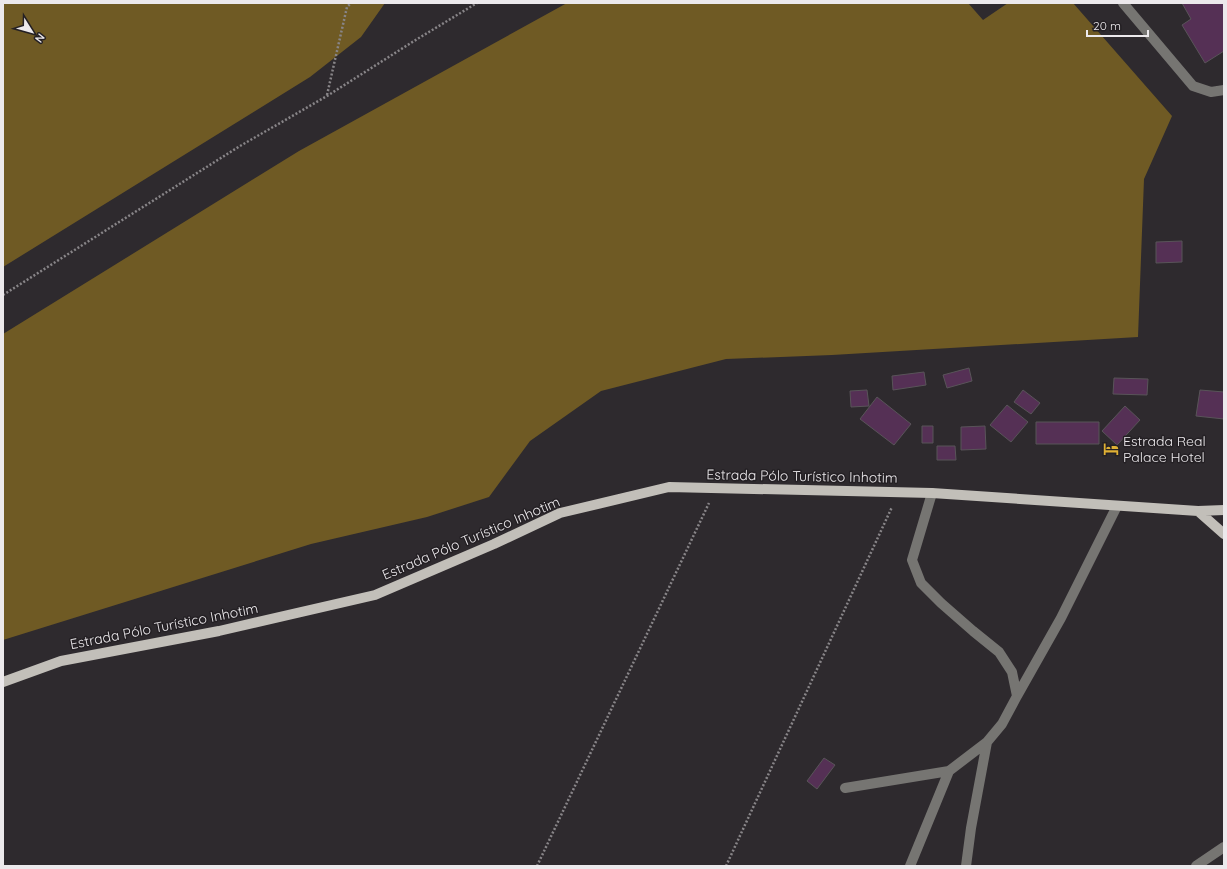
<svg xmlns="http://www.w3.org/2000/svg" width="1227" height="869" font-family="Quicksand,sans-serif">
<rect width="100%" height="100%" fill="#2e2a2e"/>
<path fill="#6f5a24" d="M3 3H385L361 37 310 77 3 267Z
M567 3H968L983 20 1008 3H1073L1172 116 1144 179 1138 337 832 355 726 359 601 391 530 441 489 497 427 517 311 544 3 640V334L299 151Z"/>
<path fill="#553055" stroke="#595459" d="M1182 3H1224V51L1205 63 1182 25 1191 19Z
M1182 241V262L1156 263V242Z
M969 368 972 381 947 388 943 375Z
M924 372 926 385 893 390 892 376Z
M1114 378 1148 379 1147 395 1113 394Z
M867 390 869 406 851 407 850 391Z
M1023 390 1040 403 1031 414 1014 402Z
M1200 390 1224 392V419L1196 416Z
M877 397 911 424 894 445 860 419Z
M1007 405 1028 422 1011 442 990 425Z
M1125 406 1140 420 1117 445 1102 431Z
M1036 422H1099V444H1036Z
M922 426H933V443H922Z
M985 426 986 449 961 450V427Z
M937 446H955L956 460H937Z
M824 758 835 765 817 789 807 781Z"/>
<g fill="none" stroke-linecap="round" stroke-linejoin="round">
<path stroke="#888588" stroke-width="2.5" stroke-dasharray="2 2" stroke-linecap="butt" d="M327 95 347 7 351 3
M3 295 240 146 327 96 414 41 477 3
M537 866 709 503
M726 866 892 507"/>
<path stroke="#767572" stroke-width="10" d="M1123 3 1193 86 1211 92 1224 90
M1017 696 1061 618 1117 506
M845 788 949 771 987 742 1002 724 1017 696 1012 672 999 652 973 631 941 603 921 583 912 560 932 493
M910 866 949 771
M966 866 971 828 987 742
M1196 866 1224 847"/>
<path stroke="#c2bfb9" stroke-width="10" d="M1198 511 1224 534
M3 682 61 661 219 631 375 595 494 544 560 513 669 487 932 493 1198 511 1224 510"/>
</g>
<defs>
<g id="hotel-bare" transform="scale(1.2)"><path d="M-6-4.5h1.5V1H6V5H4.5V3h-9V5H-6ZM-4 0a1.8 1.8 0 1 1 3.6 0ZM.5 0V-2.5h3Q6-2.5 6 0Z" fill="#dfb034" stroke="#242024" stroke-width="2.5" paint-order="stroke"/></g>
</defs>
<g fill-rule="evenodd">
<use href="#hotel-bare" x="1111" y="449"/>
</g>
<g text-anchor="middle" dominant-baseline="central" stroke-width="3" stroke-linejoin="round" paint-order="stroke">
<g font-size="14" fill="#ece9ec" stroke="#242024" text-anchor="start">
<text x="1123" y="441">Estrada Real<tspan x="1123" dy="16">Palace Hotel</tspan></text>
</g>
<g font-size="14" fill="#ece9ec" stroke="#242024">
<text transform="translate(802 476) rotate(1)">Estrada Pólo Turístico Inhotim</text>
<text transform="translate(471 538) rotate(-23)">Estrada Pólo Turístico Inhotim</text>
<text transform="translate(164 626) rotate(-11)">Estrada Pólo Turístico Inhotim</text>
</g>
</g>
<rect width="1227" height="869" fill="none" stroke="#ece9ec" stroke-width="8"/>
<g transform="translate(32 32) rotate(127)" stroke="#242024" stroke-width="3" paint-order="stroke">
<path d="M0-3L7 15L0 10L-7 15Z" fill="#ece9ec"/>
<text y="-6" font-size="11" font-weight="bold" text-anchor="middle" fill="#ece9ec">N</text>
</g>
<path d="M1087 30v6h61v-6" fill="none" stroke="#ece9ec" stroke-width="2"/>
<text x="1093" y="30" font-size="12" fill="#ece9ec" stroke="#242024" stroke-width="3" paint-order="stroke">20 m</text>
</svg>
